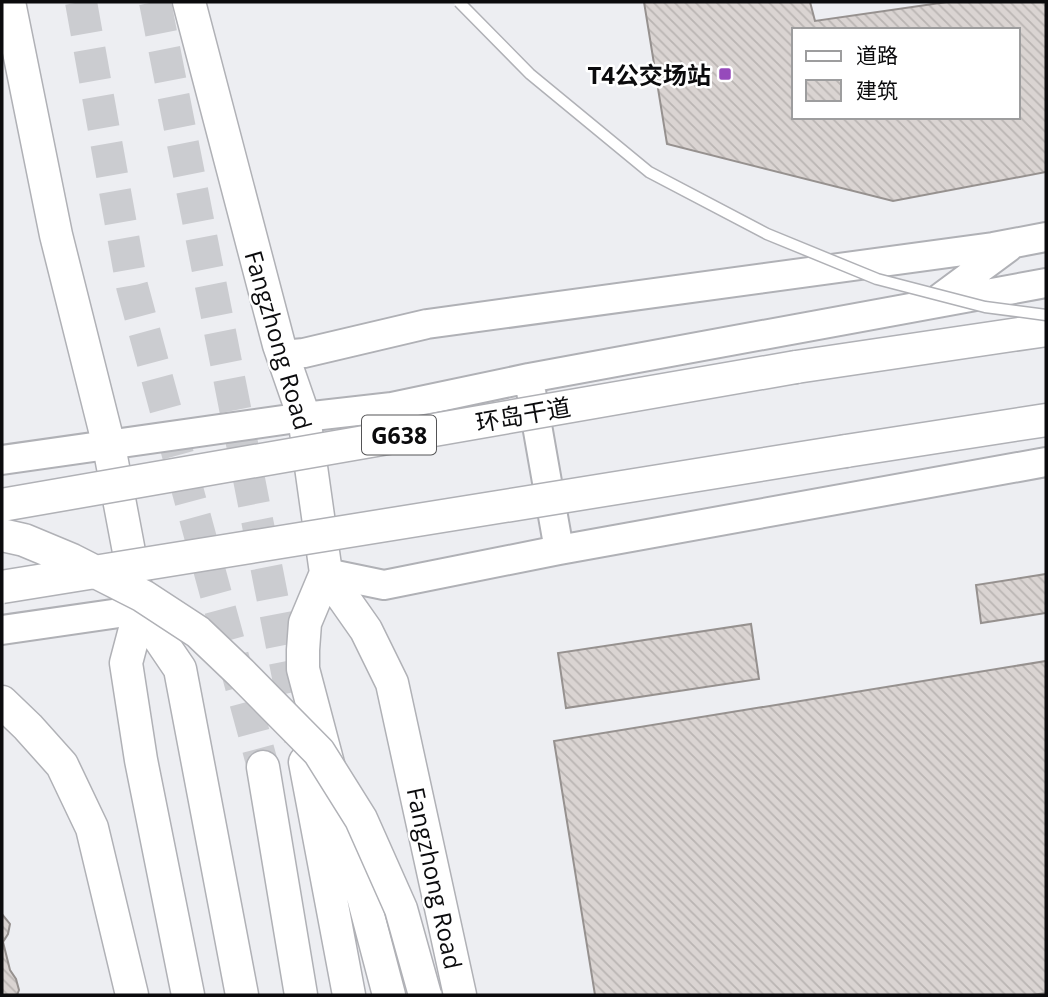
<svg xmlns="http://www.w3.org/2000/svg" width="1048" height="997" font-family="'Open Sans','Noto Sans SC',sans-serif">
<defs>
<pattern id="building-back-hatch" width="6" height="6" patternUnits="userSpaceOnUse" patternTransform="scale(1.75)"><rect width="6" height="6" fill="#dad4d2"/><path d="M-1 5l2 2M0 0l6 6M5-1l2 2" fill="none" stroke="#bab5b3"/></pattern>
</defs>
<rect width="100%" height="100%" fill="#edeef2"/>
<path fill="url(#building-back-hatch)" stroke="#96918f" stroke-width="2" fill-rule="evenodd" d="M644 2H1046V172L893 201 667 144ZM794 30H1018V117H794Z
M810 2H947L815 21Z
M1046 574V613L981 623 976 585Z
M751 624 759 679 566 708 558 653Z
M1046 661V993L1032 995H595L554 741Z
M2 914 10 924 8 934 3 942 10 970 16 979 19 990 17 995H2Z"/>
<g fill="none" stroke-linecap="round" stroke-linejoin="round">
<path stroke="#cbccd0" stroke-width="32" stroke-dasharray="32 16" stroke-linecap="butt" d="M81 2 132 286 263 767
M155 2 301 743"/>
<g stroke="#b0b1b6" stroke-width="32">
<path id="secondary" d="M940 298 1009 247
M282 355 304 353 427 324 993 247 1046 237
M531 391 559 550
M2 460 304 417 392 407 529 378 1046 283
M326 573 384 585 559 550 1046 462
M2 630 140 610"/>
</g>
<g stroke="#b0b1b6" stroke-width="35">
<path id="trunk" d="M9 2 56 235 109 446 140 610 126 663 141 760 188 995
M189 2 279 345 304 417 326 573 366 630 392 683 460 995
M796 367 1046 330
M846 451 1046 420
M326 573 305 623 303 650V669L389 995
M140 610 180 669 242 995
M2 702 28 727 62 765 92 828 132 995
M305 762 349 995
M263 767 301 995"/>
</g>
<use href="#secondary" stroke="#fff" stroke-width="28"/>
<use href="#trunk" stroke="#fff" stroke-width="32"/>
<g stroke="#b0b1b6" stroke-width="13" stroke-linecap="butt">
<path id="service-bridge" d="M459 2 530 74 649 172 767 234 877 279 985 307 1046 315"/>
</g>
<g stroke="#b0b1b6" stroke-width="35" stroke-linecap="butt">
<path id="trunk-bridge" d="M2 505 796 367
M2 535 24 540 72 560 143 596 198 632 241 673 319 752 361 819 401 909 425 995
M2 587 846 451"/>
</g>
<use href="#service-bridge" stroke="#fff" stroke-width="10"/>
<use href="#trunk-bridge" stroke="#fff" stroke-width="32"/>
</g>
<rect fill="#964abb" stroke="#fff" stroke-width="2.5" x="718" y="67" width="14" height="14" rx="3.5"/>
<g text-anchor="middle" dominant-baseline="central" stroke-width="5" stroke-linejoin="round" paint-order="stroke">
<rect fill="#fff" stroke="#545456" stroke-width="2" x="362" y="415.5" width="74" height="39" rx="5"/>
<g font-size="23" font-weight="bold" fill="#0b0b0d">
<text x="399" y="435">G638</text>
</g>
<g font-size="24" font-weight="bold" fill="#0b0b0d" stroke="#fff" text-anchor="end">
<text x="711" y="74">T4公交场站</text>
</g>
<g font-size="24" fill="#0b0b0d" stroke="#fff">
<text transform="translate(279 340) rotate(74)">Fangzhong Road</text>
<text transform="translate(523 414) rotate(-10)">环岛干道</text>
<text transform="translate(435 878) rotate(78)">Fangzhong Road</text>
</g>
</g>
<rect width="1048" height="997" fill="none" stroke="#0b0b0d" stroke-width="7"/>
<rect x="792" y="28" width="228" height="91" fill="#ffffff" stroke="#9d9d9e" stroke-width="2"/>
<rect x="806" y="51" width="35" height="10" fill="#ffffff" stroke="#9d9d9e" stroke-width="2"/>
<text x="856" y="63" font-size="21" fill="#0b0b0d">道路</text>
<rect x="806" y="80" width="35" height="21" fill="url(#building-back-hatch)" stroke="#9d9d9e" stroke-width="2"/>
<text x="856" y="98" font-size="21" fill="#0b0b0d">建筑</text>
</svg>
